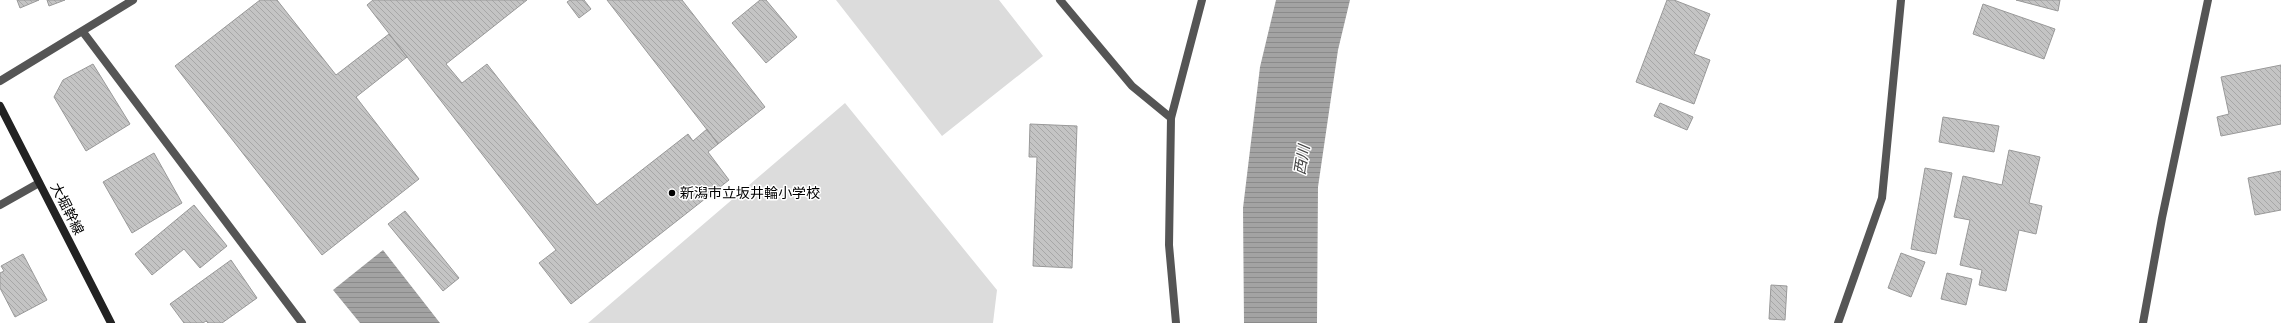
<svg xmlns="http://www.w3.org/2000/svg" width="2281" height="323" font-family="Signika,'Noto Sans JP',sans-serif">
<defs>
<pattern id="water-rules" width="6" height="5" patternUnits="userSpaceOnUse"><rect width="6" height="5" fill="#a3a3a3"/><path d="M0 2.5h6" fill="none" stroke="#8b8b8b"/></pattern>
<pattern id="building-back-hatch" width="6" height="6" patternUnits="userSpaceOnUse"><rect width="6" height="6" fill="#c4c4c4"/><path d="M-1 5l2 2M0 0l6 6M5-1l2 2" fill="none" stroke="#a7a7a7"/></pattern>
</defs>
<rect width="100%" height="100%" fill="#fff"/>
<path fill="#dcdcdc" d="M836 0H999L1043 56 942 136Z
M845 103 997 290 993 323H588Z"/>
<path fill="url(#water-rules)" d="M1276 0H1350L1338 50 1318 187 1317 323H1244L1243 208 1260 67Z
M383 250 440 323H360L333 290Z"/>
<path fill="url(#building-back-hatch)" stroke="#999" d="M17 0H39L20 8Z
M47 0H65L49 6Z
M260 0H277L336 75 389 34 407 57 356 97 419 179 322 255 175 66Z
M373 0H527L446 64 462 83 487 64 597 205 688 134 693 141 707 129 718 144 708 152 729 180 571 304 539 263 556 250 367 5Z
M570 0H584L591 9 579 18 567 2Z
M607 0H682L765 107 718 144Z
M760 0H766L797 37 766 63 732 23Z
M1667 0H1674L1710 14 1694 54 1710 60 1694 104 1636 82Z
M2016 0H2060L2058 11Z
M1983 4 2055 29 2044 59 1973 34Z
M93 64 130 124 86 151 54 97 63 80Z
M2281 65V124L2221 136 2217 117 2229 114 2221 77Z
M1660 103 1693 117 1687 130 1654 116Z
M1943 117 1999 126 1994 152 1939 142Z
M1030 124 1077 126 1072 268 1033 266 1037 157H1029Z
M2009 150 2040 157 2029 203 2042 206 2036 234 2019 230 2006 291 1979 285 1982 270 1960 265 1970 220 1954 217 1963 176 2002 185Z
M154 153 182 203 132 233 103 182Z
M1925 168 1952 173 1936 254 1911 249Z
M2281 171V210L2255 215 2248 178Z
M194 205 227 246 200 268 184 249 152 275 135 254Z
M405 211 459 278 443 291 388 224Z
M1901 253 1925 262 1911 297 1888 288Z
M23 254 47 300 15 317 0 288V273L4 271 1 266Z
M231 260 257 298 222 323H208L206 321 203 323H184L170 304Z
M1947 273 1972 279 1966 305 1941 299Z
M1771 285 1787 286 1785 320 1769 319Z"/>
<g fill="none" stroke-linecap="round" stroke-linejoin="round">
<path stroke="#555" stroke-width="8" d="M1060 0 1132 86 1171 118
M83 32 302 323
M0 81 133 0
M0 205 39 183
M1176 323 1169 245 1171 118 1202 0
M1838 323 1882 198 1901 0
M2143 323 2162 218 2208 0"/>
<path stroke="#222" stroke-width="8" d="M0 106 111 323"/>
</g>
<circle fill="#000" stroke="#fff" stroke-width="1.5" cx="672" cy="193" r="4"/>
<g text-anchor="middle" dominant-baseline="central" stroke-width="3" stroke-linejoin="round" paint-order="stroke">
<g font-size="14" fill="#000" stroke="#fff" text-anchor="start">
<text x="680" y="193">新潟市立坂井輪小学校</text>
</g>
<g font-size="14" fill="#000" stroke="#fff">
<text transform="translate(67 209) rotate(63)">大堀幹線</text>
</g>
<g font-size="15" font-style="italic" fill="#444" stroke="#fff">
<text transform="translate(1302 160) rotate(-81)">西川</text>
</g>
</g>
</svg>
